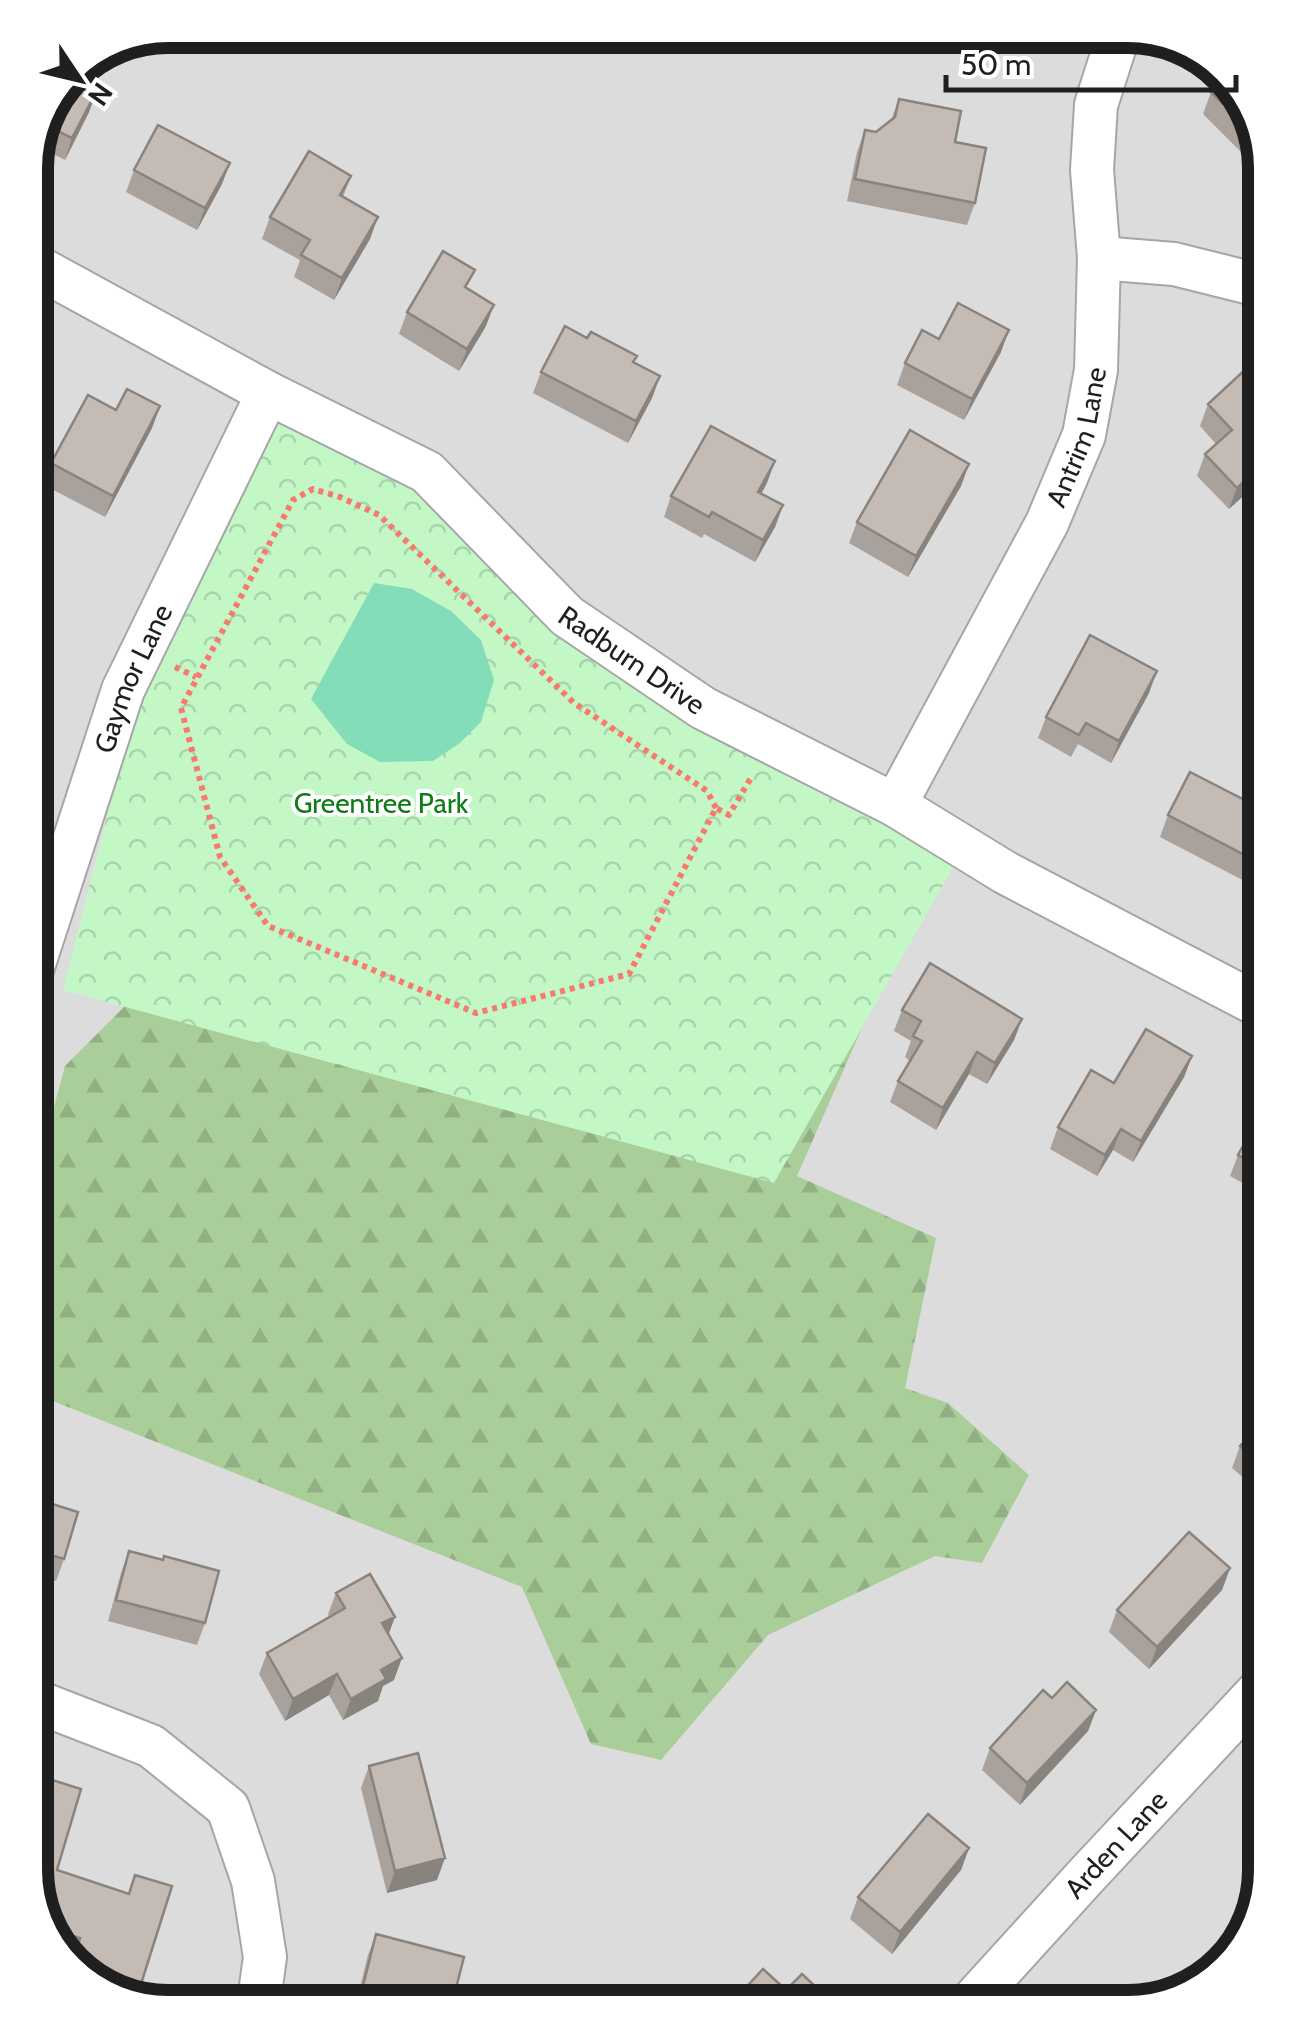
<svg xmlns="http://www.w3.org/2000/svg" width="1296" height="2038" font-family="Cabin,sans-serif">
<defs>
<pattern id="forest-firs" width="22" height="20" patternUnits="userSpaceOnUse" patternTransform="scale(2.5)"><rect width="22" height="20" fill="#aace9a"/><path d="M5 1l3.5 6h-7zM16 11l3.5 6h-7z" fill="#92b084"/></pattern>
<pattern id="park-crowns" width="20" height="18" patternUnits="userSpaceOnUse" patternTransform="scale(2.5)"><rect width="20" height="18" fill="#c3f8c6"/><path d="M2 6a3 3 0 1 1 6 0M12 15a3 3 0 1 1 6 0" fill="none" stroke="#a7d4aa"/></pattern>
</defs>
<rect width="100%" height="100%" fill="#efece5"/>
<path fill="#dddcdc" d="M168 30H1138L1204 53 1252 106 1266 168V1871L1247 1940 1190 1994 1128 2008H159L92 1985 44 1932 30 1870V159L71 70Z"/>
<path fill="url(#forest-firs)" d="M144 987 873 1003 797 1176 936 1238 905 1388 948 1403 1029 1475 982 1563 935 1556 768 1635 661 1760 591 1744 522 1587 30 1392V1196L65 1066Z"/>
<path fill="url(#park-crowns)" d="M275 412 427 472 567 616 964 848 774 1183 63 990 136 702Z"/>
<path fill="#84ddb9" d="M374 583 412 589 451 611 481 640 494 680 481 722 460 743 433 761 380 762 347 744 311 699Z"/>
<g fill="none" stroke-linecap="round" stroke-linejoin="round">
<g stroke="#a6a6a6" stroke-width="46">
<g id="street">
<path d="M1099 258 1174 264 1266 287"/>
<path id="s1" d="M30 263 268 393 427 472 567 616 703 708 895 805 1006 873 1266 1009"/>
<path id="s2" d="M895 805 1047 523 1084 435 1096 370 1099 258 1092 170 1096 105 1120 30"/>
<path id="s3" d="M30 976 123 690 268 393"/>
<path d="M30 1699 151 1746 228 1808 253 1881 265 1957 258 2008"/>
<path id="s4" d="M966 2008 1086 1876 1266 1683"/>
</g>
</g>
<path stroke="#f77a6e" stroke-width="6" stroke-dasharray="5 5" stroke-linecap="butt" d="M175 667 196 677
M716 808 707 791 574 703 379 515 340 497 313 489 293 500 181 708 220 857 268 926 476 1013 629 974 716 808 729 815 752 776"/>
<use href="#street" stroke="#fff" stroke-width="42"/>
</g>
<path fill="#a9a19b" d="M929 30H997L978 61Z
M68 75 97 90 89 112 65 160 37 146Z
M1211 92 1259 139 1244 155 1203 114Z
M899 99 955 142 975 203 967 225 847 201 857 152 865 130 876 132 891 120Z
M134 170 222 184 197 230 126 192Z
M351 176 343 197 370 239 334 300 294 277 300 260 262 239 270 217Z
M468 289 486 326 459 371 399 334 407 312Z
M587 338 637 356 634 363 660 376 652 398 628 443 533 393 541 372Z
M939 339 1001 352 964 420 897 385 905 363Z
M1266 386V469L1262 479 1229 509 1197 476 1205 454 1216 444 1200 426 1208 404Z
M160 406 152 428 105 517 44 485 51 463 116 410Z
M775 461 761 493 783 505 775 527 755 562 704 534 702 538 664 517 671 496Z
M969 464 961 486 908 577 849 543 857 522Z
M1149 693 1111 763 1078 744 1071 757 1038 738 1046 717Z
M1266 811V888L1256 882 1254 886 1160 837 1168 815Z
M902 1010 1022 1019 1014 1040 987 1084 969 1074 936 1130 890 1102 898 1081 910 1061 905 1057 911 1041 894 1031Z
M1192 1056 1184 1077 1133 1162 1113 1150 1097 1176 1050 1149 1058 1127 1114 1083Z
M1266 1104V1196L1230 1176 1238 1155Z
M1266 1416V1497L1232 1468 1240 1446Z
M30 1497 64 1559 56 1581 30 1573Z
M129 1551 162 1560 205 1623 197 1645 108 1621 121 1573Z
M1230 1568 1222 1590 1149 1669 1109 1632 1117 1610Z
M336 1593 388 1634 394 1680 383 1686 378 1701 343 1720 329 1695 285 1721 259 1674 267 1653 329 1617 328 1614Z
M1052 1698 1096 1710 1088 1731 1020 1805 982 1770 990 1748Z
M369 1766 437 1880 387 1893 361 1788Z
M969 1848 961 1870 892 1954 850 1919 858 1897Z
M1256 1866 1266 1871 1259 1897 1248 1888Z
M30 1870H57L129 1893 135 1875 136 2000 92 1985 72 1963 73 1960 68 1958 44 1932Z
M376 1934 451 2008 355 2007 368 1955Z
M1247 1940 1197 1987 1204 1965Z"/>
<path fill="#89837e" d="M992 30H997L978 61 986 39Z
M97 90 89 112 65 160 72 138Z
M1257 128 1259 139 1244 155 1252 133Z
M230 163 222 184 197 230 205 208Z
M378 217 370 239 334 300 342 278Z
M494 305 486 326 459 371 467 349Z
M1009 330 1001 352 964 420 972 399Z
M660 376 652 398 628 443 636 421Z
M160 406 152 428 105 517 113 496Z
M1266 456V469L1262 479 1229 509 1237 488Z
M775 461 767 483 751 513 758 492Z
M969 464 961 486 908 577 916 556Z
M783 505 775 527 755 562 763 540Z
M1157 671 1149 693 1111 763 1119 741Z
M1022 1019 1014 1040 987 1084 995 1063Z
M977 1052 969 1074 936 1130 943 1108Z
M1192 1056 1184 1077 1133 1162 1141 1141Z
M1121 1129 1113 1150 1097 1176 1105 1155Z
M1230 1568 1222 1590 1149 1669 1157 1647Z
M395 1617 387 1639 382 1623Z
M402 1658 394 1680 383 1686 378 1701 343 1720 351 1699 381 1670Z
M337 1674 329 1695 285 1721 293 1699Z
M1096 1710 1088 1731 1020 1805 1027 1783Z
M969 1848 961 1870 892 1954 900 1932Z
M445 1858 437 1880 387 1893 395 1871Z"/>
<path fill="#c4bbb4" stroke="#89837e" stroke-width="2.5" d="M972 30H992L986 39Z
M68 75 97 90 72 138 46 125Z
M1226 77 1252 106 1257 128 1252 133 1211 92Z
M899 99 961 111 955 142 986 148 975 203 855 179 865 130 876 132 895 117Z
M158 125 230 163 205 208 134 170Z
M309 151 351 176 340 195 378 217 342 278 301 255 310 240 270 217Z
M443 251 475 270 465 287 494 305 467 349 407 312Z
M958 303 1009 330 972 399 905 363 922 330 939 339Z
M565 326 587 338 591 332 637 356 633 362 660 376 636 421 541 372Z
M1248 367 1266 386V461L1237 488 1205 454 1232 430 1208 404Z
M127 389 160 406 113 496 51 463 88 395 116 410Z
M711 426 775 461 758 492 783 505 763 540 712 512 709 517 671 496Z
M910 430 969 464 916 556 857 522Z
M1090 635 1157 671 1119 741 1086 723 1079 735 1046 717Z
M1190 772 1266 811V861L1264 860 1262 864 1168 815Z
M930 963 1022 1019 995 1063 977 1052 943 1108 898 1081 922 1041 913 1036 921 1021 902 1010Z
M1146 1029 1192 1056 1141 1141 1121 1129 1105 1155 1058 1127 1091 1070 1114 1083Z
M1266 1104V1170L1238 1155Z
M1266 1416V1468L1240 1446Z
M30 1497 78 1512 64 1559 30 1549Z
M1189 1532 1230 1568 1157 1647 1117 1610Z
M129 1551 163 1560 164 1556 219 1571 205 1623 116 1600Z
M370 1574 395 1617 382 1623 402 1658 381 1670 386 1679 351 1699 337 1674 293 1699 267 1653 345 1608 336 1593Z
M1067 1682 1096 1710 1027 1783 990 1748 1043 1690 1052 1698Z
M418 1753 445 1858 395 1871 369 1766Z
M33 1774 81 1789 57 1870 129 1894 135 1875 172 1886 136 2000 105 1990 113 1977 73 1964 80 1938 43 1927 30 1870V1782Z
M928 1814 969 1848 900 1932 858 1897Z
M1266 1855V1871L1265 1874 1256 1866Z
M1235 1927 1248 1938 1247 1940 1213 1972 1204 1965Z
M376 1934 464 1957 451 2008H412L414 1999 363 1986Z
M763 1969 786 1990 802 1974 831 2001 824 2008H727Z"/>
<g text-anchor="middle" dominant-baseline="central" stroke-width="8" stroke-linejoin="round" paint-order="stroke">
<g font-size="28" fill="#1f1f1f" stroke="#fff">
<text stroke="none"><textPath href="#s2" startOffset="412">Antrim Lane</textPath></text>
<text stroke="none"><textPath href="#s1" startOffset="728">Radburn Drive</textPath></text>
<text stroke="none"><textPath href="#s3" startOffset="315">Gaymor Lane</textPath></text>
<text stroke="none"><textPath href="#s4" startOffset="222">Arden Lane</textPath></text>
</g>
<g font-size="28" fill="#0e7c15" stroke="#fff">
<text x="381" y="803">Greentree Park</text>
</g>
</g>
<path d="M0 0H1296V2038H0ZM168 48H1128A120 120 0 0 1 1248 168V1870A120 120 0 0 1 1128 1990H168A120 120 0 0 1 48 1870V168A120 120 0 0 1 168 48Z" fill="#fff" fill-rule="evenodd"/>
<path fill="none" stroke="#1f1f1f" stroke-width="12" d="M168 48H1128A120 120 0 0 1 1248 168V1870A120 120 0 0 1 1128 1990H168A120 120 0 0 1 48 1870V168A120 120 0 0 1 168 48Z"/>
<g transform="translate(80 80) rotate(125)" stroke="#ffffff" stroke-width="8" paint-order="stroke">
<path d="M0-8L18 38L0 25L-18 38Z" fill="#1f1f1f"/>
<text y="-15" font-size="28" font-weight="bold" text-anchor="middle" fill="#1f1f1f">N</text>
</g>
<path d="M946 75v15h290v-15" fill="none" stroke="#1f1f1f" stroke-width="5"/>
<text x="961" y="75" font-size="30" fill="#1f1f1f" stroke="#ffffff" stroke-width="8" paint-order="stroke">50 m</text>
</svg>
